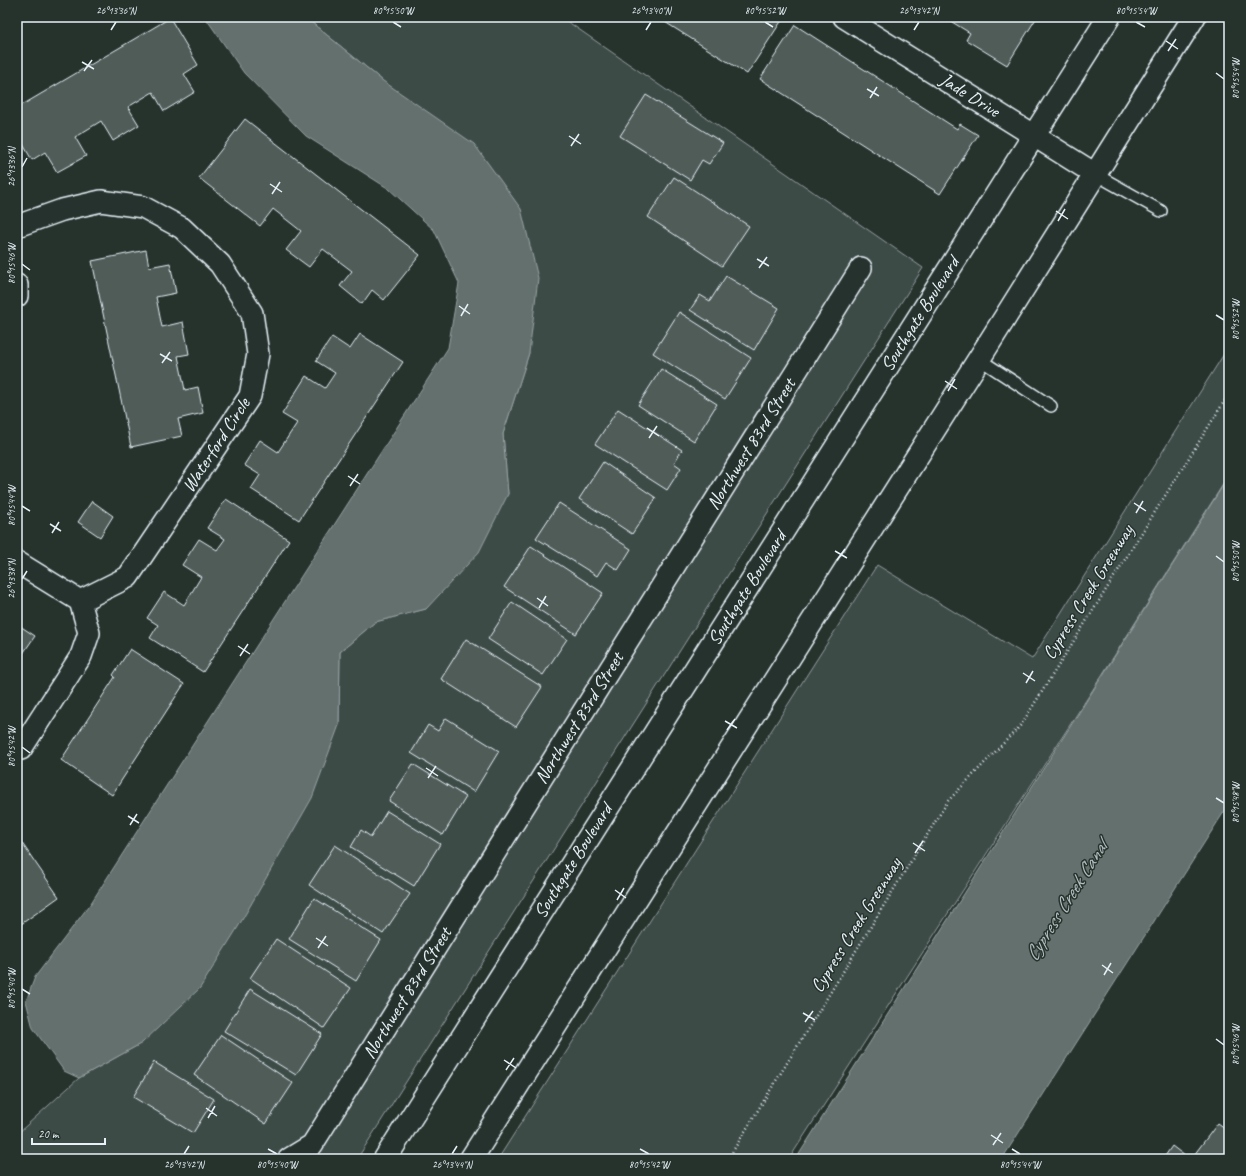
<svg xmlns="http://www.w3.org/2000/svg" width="1246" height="1176" font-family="Caveat,sans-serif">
<rect width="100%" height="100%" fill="#26332d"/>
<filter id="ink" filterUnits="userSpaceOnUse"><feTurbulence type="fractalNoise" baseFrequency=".025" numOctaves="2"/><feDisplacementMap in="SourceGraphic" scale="8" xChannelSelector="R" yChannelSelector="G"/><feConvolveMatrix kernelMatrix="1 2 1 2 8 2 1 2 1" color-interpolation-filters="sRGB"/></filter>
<g filter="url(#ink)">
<path fill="#3e4b47" stroke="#939ea0" d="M305 17H561L923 268 357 1159H24L17 1144V1134L79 1078 142 1043 339 725 340 652 375 622 426 609 508 494 503 434 529 353 383 81Z
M1229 346V475L1090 694 789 1159H498L877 565 1032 659Z"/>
<path fill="#636f6d" stroke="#98a3a5" d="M205 17H305L383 81 474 144 521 209 538 278 529 353 503 434 508 494 479 552 426 609 375 622 340 652 339 725 312 798 238 927 200 988 142 1043 79 1078 64 1071 33 1028 26 1001 35 977 91 903 448 348 459 283 434 230 389 189 306 136 244 73Z
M1229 476V804L1002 1159H796Z"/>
<path fill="#505c59" stroke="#e8f1f8" d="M657 17H777L782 20 747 74Z
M956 17H1037L1007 65 966 40 970 33 952 22Z
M170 18 198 65 184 74 195 92 164 111 153 92 128 107 139 125 113 141 101 121 75 137 86 156 57 172 45 152 32 160 17 134V108Z
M795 25 957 129 960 124 978 135 940 194 760 79Z
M646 95 723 143 709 164 702 160 690 180 620 136Z
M245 119 420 255 384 300 372 290 362 304 340 286 352 271 323 249 309 267 286 250 301 231 273 209 260 226 199 178Z
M674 177 749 226 722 266 648 217Z
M146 250 149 267 170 263 176 293 156 297 162 327 183 322 189 354 178 356 185 390 198 387 203 413 178 419 182 436 131 447 92 261Z
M726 276 779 308 754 350 690 310 700 295 710 301Z
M679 312 751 358 725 399 653 353Z
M360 334 403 362 299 520 251 489 260 475 244 465 260 440 278 452 297 423 282 414 306 376 325 388 335 373 316 361 332 337 350 349Z
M661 369 717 404 694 441 638 405Z
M618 409 682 450 674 463 681 468 667 490 595 444Z
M603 462 656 498 632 534 579 499Z
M226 499 289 540 203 672 150 638 158 625 147 618 164 592 184 605 201 577 182 565 199 539 217 550 225 539 207 528Z
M92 501 113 516 100 537 78 522Z
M559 503 631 549 618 570 606 562 597 576 536 538Z
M531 546 603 593 576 634 504 587Z
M512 602 567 639 543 675 488 639Z
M17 624 35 636 17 662Z
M466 639 542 687 516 727 441 679Z
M130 649 184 684 112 795 61 760 115 677 113 675Z
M446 718 499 751 474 792 411 753 428 725 438 731Z
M413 764 466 797 443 835 389 801Z
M387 811 440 844 414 886 351 847 361 830 371 837Z
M17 836 59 897 17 927Z
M335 845 410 894 383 934 309 885Z
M314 898 381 940 356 981 289 939Z
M276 939 351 988 324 1028 250 978Z
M250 989 322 1034 296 1075 224 1031Z
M221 1035 293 1083 266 1124 194 1075Z
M154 1062 214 1099 193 1133 133 1097Z
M1218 1123 1229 1131V1159H1191Z
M1172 1146 1189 1159H1163Z"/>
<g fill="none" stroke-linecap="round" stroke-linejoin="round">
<g stroke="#e8f1f8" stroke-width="14">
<path id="service" d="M1095 174 1161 211
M979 359 1051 406"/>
</g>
<g stroke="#e8f1f8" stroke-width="24">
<path id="minor" d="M844 17 1095 174
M17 226 62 210 101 201 143 207 182 228 220 264 252 313 258 354 250 396 128 577 80 601 17 562
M17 285V296
M21 749 81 656 89 633 80 601
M289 1159 312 1145 861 268"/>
</g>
<g stroke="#e8f1f8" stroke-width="25">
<path id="secondary" d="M385 1159 1109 17
M471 1159 979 359 1194 17"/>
</g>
<path stroke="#e8f1f8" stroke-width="2.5" stroke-dasharray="1 3" stroke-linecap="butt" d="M728 1159 948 801 1021 725 1229 394"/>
<use href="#service" stroke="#26332d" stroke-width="11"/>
<use href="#minor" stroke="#26332d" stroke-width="21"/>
<use href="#secondary" stroke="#26332d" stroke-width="22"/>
</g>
</g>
<path fill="none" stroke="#e8f1f8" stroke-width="1.5" d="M393 22 401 27M765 22 773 27M1136 22 1145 27M111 30 116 22M646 30 651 22M914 30 919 22M1166 41 1178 49M1168 51 1176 39M82 62 94 69M84 71 92 60M1216 73 1224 79M867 89 879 96M870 98 877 87M569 136 581 144M571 146 579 134M22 167 27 158M270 184 282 192M272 194 280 182M1056 211 1068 219M1058 221 1065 209M757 259 769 266M22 264 30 270M759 268 767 257M459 306 470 314M1216 315 1224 320M461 316 468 304M160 354 172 361M162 363 170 352M945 381 957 389M948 391 955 379M647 428 659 436M649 438 657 426M348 476 360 484M350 486 358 474M1134 503 1146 511M22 506 30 511M1136 513 1143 501M50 524 61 531M52 533 59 522M835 551 847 558M1216 556 1224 562M837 560 845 549M22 579 27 571M537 598 548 606M539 608 546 596M238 646 250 654M240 656 248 644M1023 673 1035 681M1026 683 1033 671M725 721 737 728M727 730 735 719M22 747 30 753M426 768 438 776M428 778 436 766M1216 798 1224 803M128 816 139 823M130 825 137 814M913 843 925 851M915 853 923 841M615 890 626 898M617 900 624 888M316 938 328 946M318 948 326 936M1102 965 1113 973M1104 975 1111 963M22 989 30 994M803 1013 815 1020M805 1022 813 1011M1216 1039 1224 1045M504 1060 516 1068M506 1070 514 1058M206 1108 217 1116M208 1118 215 1106M991 1135 1003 1143M993 1145 1001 1133M268 1149 277 1154M640 1149 649 1154M1012 1149 1020 1154M184 1154 189 1146M452 1154 457 1146"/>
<g text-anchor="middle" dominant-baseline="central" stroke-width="3" stroke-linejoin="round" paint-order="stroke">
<g font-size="19" fill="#e8f1f8" stroke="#26332d">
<text transform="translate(970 95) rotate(32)">Jade Drive</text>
<text transform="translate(920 314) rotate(-58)">Southgate Boulevard</text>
<text transform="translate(751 444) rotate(-58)">Northwest 83rd Street</text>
<text transform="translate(216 445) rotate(-57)">Waterford Circle</text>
<text transform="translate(747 588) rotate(-58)">Southgate Boulevard</text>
<text transform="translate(1088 592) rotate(-58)">Cypress Creek Greenway</text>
<text transform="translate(579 718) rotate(-58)">Northwest 83rd Street</text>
<text transform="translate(573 861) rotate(-58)">Southgate Boulevard</text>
<text transform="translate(856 925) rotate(-58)">Cypress Creek Greenway</text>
<text transform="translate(407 993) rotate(-58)">Northwest 83rd Street</text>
</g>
<g font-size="20" font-style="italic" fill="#b3bdc0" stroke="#26332d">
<text transform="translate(1066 901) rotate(-58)">Cypress Creek Canal</text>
</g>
</g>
<rect width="1246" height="1176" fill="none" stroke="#26332d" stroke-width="44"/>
<path d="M32 1138v6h73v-6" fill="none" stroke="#e8f1f8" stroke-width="2"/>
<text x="38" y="1138" font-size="12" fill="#e8f1f8" stroke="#26332d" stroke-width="3" paint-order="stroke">20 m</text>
<rect x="22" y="22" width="1202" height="1132" fill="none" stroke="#e8f1f8" stroke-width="1.5"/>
<g font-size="10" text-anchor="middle" fill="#e8f1f8">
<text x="116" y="14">26°13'36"N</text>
<text x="393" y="14">80°15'50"W</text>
<text x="651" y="14">26°13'40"N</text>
<text x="765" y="14">80°15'52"W</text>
<text x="919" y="14">26°13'42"N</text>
<text x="1136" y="14">80°15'54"W</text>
<text transform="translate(1235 79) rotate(-90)" y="4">80°15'54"W</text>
<text transform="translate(11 167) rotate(-90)" y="4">26°13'36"N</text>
<text transform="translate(11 264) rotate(-90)" y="4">80°15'46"W</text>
<text transform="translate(1235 320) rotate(-90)" y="4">80°15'52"W</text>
<text transform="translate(11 506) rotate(-90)" y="4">80°15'44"W</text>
<text transform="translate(1235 562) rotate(-90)" y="4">80°15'50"W</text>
<text transform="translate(11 579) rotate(-90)" y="4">26°13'38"N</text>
<text transform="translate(11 747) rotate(-90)" y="4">80°15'42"W</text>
<text transform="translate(1235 803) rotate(-90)" y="4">80°15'48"W</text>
<text transform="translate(11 989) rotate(-90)" y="4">80°15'40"W</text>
<text transform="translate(1235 1045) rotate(-90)" y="4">80°15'46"W</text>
<text x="184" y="1168">26°13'42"N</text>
<text x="277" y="1168">80°15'40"W</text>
<text x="452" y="1168">26°13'44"N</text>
<text x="649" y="1168">80°15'42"W</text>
<text x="1020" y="1168">80°15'44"W</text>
</g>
</svg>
